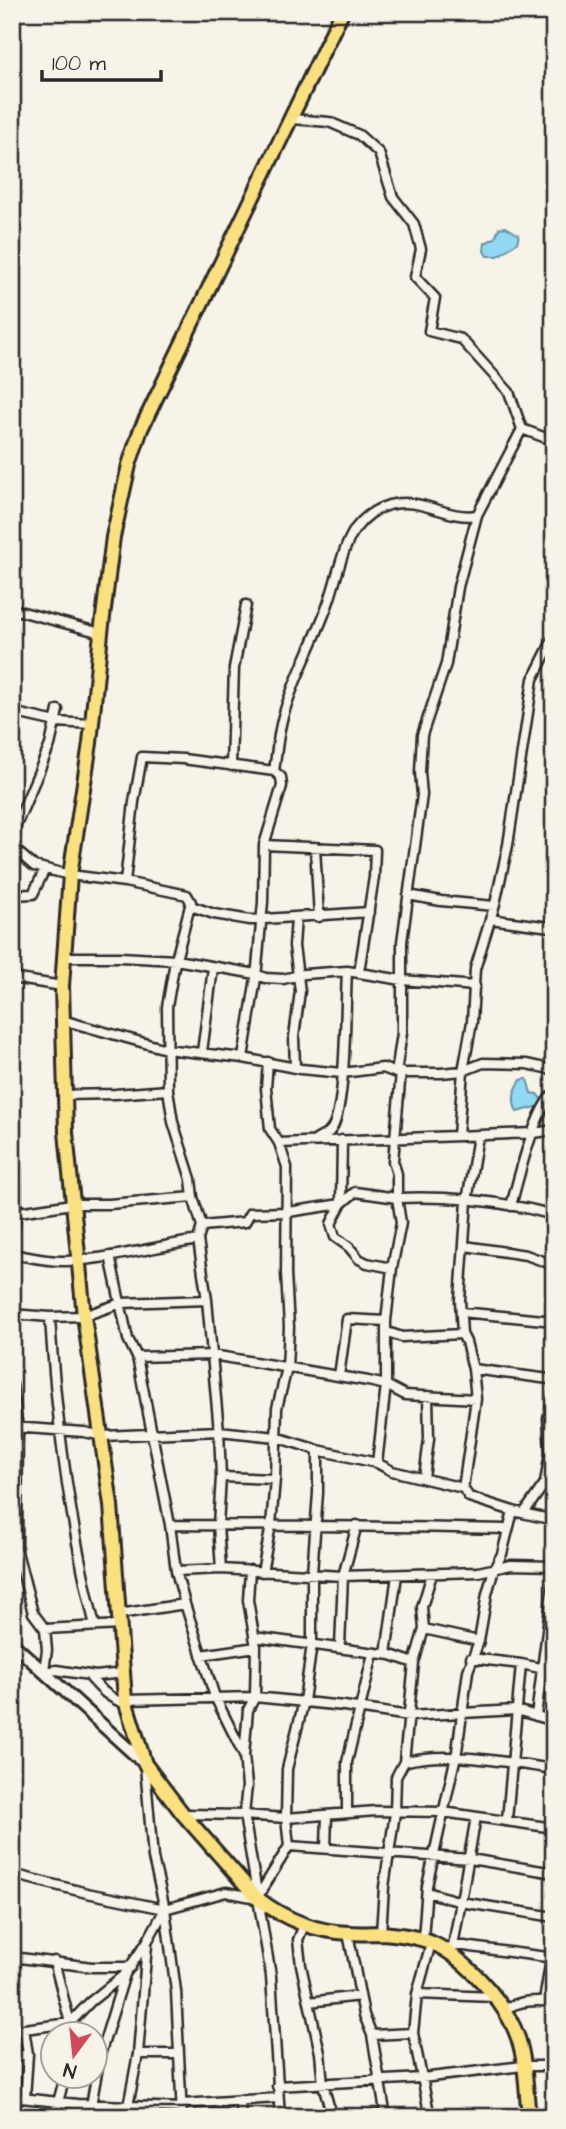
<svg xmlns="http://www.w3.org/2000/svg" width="566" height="2129" font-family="'Architects Daughter',sans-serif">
<rect width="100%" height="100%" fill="#f7f3e8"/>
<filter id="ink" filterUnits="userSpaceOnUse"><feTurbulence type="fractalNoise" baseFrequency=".0143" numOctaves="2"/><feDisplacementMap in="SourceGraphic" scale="14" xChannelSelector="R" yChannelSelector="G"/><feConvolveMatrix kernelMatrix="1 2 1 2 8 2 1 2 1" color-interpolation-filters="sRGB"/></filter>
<g filter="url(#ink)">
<path fill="#91d8f3" stroke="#6893a3" stroke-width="2" d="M506 227 519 235 517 243 498 256H487L484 251 485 243 495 238 499 228Z
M527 1079 531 1093 537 1094 543 1101 541 1106 517 1112C511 1101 514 1090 521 1080Z"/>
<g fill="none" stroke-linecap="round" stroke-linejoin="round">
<g stroke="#2b2b2b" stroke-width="13">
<path id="street" d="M292 119 329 122 359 135 379 153 393 197 414 224 421 249 415 277 435 298 429 331 461 339 509 392 522 429 554 441
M12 609 101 633
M12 712 56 722 92 724
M231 766 234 668 246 605
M12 835 50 745 58 710
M264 845 375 850 374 877 359 972
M12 847 34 866 70 875 125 882 187 895 191 902 174 967 167 1007 168 1090 173 1122 191 1179 193 1197 202 1226 198 1240 207 1300 219 1431 221 1477 218 1525 221 1569
M315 847 319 917
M125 882 134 802 142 757 183 759 274 771
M12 895 33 894 45 869
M408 895 441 901 494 906
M191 906 214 914 250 920 369 912
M490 919 550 927 554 916
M62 957H120L176 960 256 974 265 978 283 979 304 974 347 971 402 980 475 986
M12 978 62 986
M62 1020 166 1049 243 1058 301 1069 342 1073 383 1068 396 1073H441L463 1071 483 1063 527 1064 554 1070
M202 1052 213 968
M243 1058 256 978 263 902 264 845 282 786 281 777 274 771C277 752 278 731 284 713 295 676 315 641 328 604 337 579 341 551 355 529 364 517 375 509 389 505 422 496 446 520 477 515
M295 1067 294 1037 300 991 294 946 296 918
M401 1072 393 1161 397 1174V1198C449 1196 503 1201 554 1215
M396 1073 402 1033V942L422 795 420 772 422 735 446 664 458 587 477 515 522 429
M64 1095 115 1094 168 1090
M12 1133C17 1170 19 1205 12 1242
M458 1135 463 1071 472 1022 475 969 495 904 508 845 533 679 554 637
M316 1140C320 1137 327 1135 330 1131 347 1115 345 999 347 971
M342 1140 341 1204 331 1224 335 1237 349 1247 359 1259 367 1263 392 1268
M279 1143 534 1133 554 1130
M511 1206C518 1180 535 1109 554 1093
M12 1213 72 1204H109L193 1197
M202 1226 245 1222 250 1213 288 1212 341 1204 355 1192 397 1198 401 1223 392 1268 386 1321V1385L377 1463
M465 1246 526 1255 554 1265
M12 1254C30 1257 48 1262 67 1261 111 1259 154 1247 198 1240
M110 1256 128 1339 137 1357 170 1525 176 1571 185 1604 215 1697 244 1755
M461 1312 554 1321
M12 1314 50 1317 84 1316 121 1303 207 1300
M50 1317C56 1421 70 1524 95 1626
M387 1332 402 1337 462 1334
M137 1357 212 1355 368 1381 386 1385 405 1395 476 1399
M473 1369 549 1379 554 1382
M339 1376 347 1319 386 1321
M12 1385 18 1428 17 1552 33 1613 45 1629 47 1650 44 1670
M12 1427 84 1432 103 1436 219 1431 276 1437 318 1450 377 1463 392 1471 463 1488 469 1497 513 1511 554 1520
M221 1477 275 1479
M424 1478 429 1439 428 1396
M463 1488 476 1399 473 1369 466 1342 462 1334 460 1300 467 1201 478 1136
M524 1513 545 1483 550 1453 548 1418 554 1393
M170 1525C283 1525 395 1527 507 1529
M176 1571 221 1569 343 1576 478 1572 511 1565 554 1566
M262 1572 271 1525 275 1479 277 1408 287 1368 289 1327 286 1273 287 1167 279 1143 270 1129 266 1088 268 1062
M119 1614 185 1604
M45 1629 120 1625
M424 1629 479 1641
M254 1637 391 1655 414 1663
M340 1647 343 1576 357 1525
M386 1654 397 1575
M201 1655 256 1647
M471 1658 521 1664 554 1671
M46 1672 56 1670 96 1676 123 1673
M88 1675C100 1689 108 1698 126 1704
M125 1700 255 1697 344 1706 409 1716 516 1710 554 1721
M536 1716 554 1576
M404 1762C444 1750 511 1763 554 1769
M145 1767 153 1858 165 1909 176 1991 182 2117
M347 1812V1762L373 1654
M183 1814 244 1815 247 1786 244 1755 248 1710 255 1697 256 1647 248 1600 250 1570
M507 1820 521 1664
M289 1846 470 1859 554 1873
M326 1848 327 1815
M12 1874 87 1893 165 1909 226 1892 257 1898 289 1846 286 1818 287 1769 304 1701 312 1644V1573L318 1493V1450
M427 1892 461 1902 554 1917
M304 1925 298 1940 301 1965 320 2053 323 2084 332 2117
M348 1933 364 2015 372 2035 386 2117
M381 1933 384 1887 395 1813 396 1777 404 1762 414 1663 424 1629 422 1607 432 1574
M423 1939 427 1886 457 1751 468 1671 479 1641 487 1594 494 1569 502 1554 513 1511
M453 1946 476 1817
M450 1948 453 1946H464L554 1958
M12 1957 92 1967H131
M54 1961 70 2023 69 2035
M417 1994 494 1997
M544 2001 554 1941
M309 2002 359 1996
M504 2010C519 2000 536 2000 554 2002
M372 2035 413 2033
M138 2054H178
M12 2057 28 2054 24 2029 70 2023 90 2002 125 1974 147 1942 165 1909
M277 2086 422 2078 523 2066H554
M12 2097 77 2104 182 2108
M25 2098 28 2054
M240 2100 241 2117
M182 2104 278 2098
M332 2116 386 2115
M54 2117 65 2076
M89 2117 100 2055 125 1974
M126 2117 138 2054 147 1945
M280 2117 271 1976 244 1815 286 1818 376 1811 443 1812 554 1828
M430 2117 413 2033 417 1994 431 1943"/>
</g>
<g stroke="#2b2b2b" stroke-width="16">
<path id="secondary" d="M12 1643 145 1764"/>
</g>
<g stroke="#2b2b2b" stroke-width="18">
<path id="primary" d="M342 12 141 429 129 465 113 537 101 633 90 743 70 875 62 986 66 1132 84 1316 111 1505 125 1700 145 1764 183 1814 257 1898C284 1919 316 1932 350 1933 361 1934 372 1933 382 1933 396 1934 411 1936 424 1940 460 1951 506 2002 518 2038 526 2062 526 2091 529 2117"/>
</g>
<use href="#street" stroke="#f7f3e8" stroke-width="8"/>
<use href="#secondary" stroke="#f7f3e8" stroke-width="10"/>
<use href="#primary" stroke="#fbe080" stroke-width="12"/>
</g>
</g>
<rect width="566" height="2129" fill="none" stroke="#f7f3e8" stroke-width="42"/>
<rect x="21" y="21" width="524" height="2087" fill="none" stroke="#2b2b2b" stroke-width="2.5" filter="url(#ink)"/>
<g transform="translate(74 2055) rotate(195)"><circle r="33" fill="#f7f3e8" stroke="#a5a39c" stroke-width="2"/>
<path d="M0-5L12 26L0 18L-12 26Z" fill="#d1495b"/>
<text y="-10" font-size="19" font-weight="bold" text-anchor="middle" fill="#2b2b2b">N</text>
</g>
<path d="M42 70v10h119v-10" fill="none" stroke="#2b2b2b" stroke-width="3.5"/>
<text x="52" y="70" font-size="21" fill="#2b2b2b" stroke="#f7f3e8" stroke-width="5" paint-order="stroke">100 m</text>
</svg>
